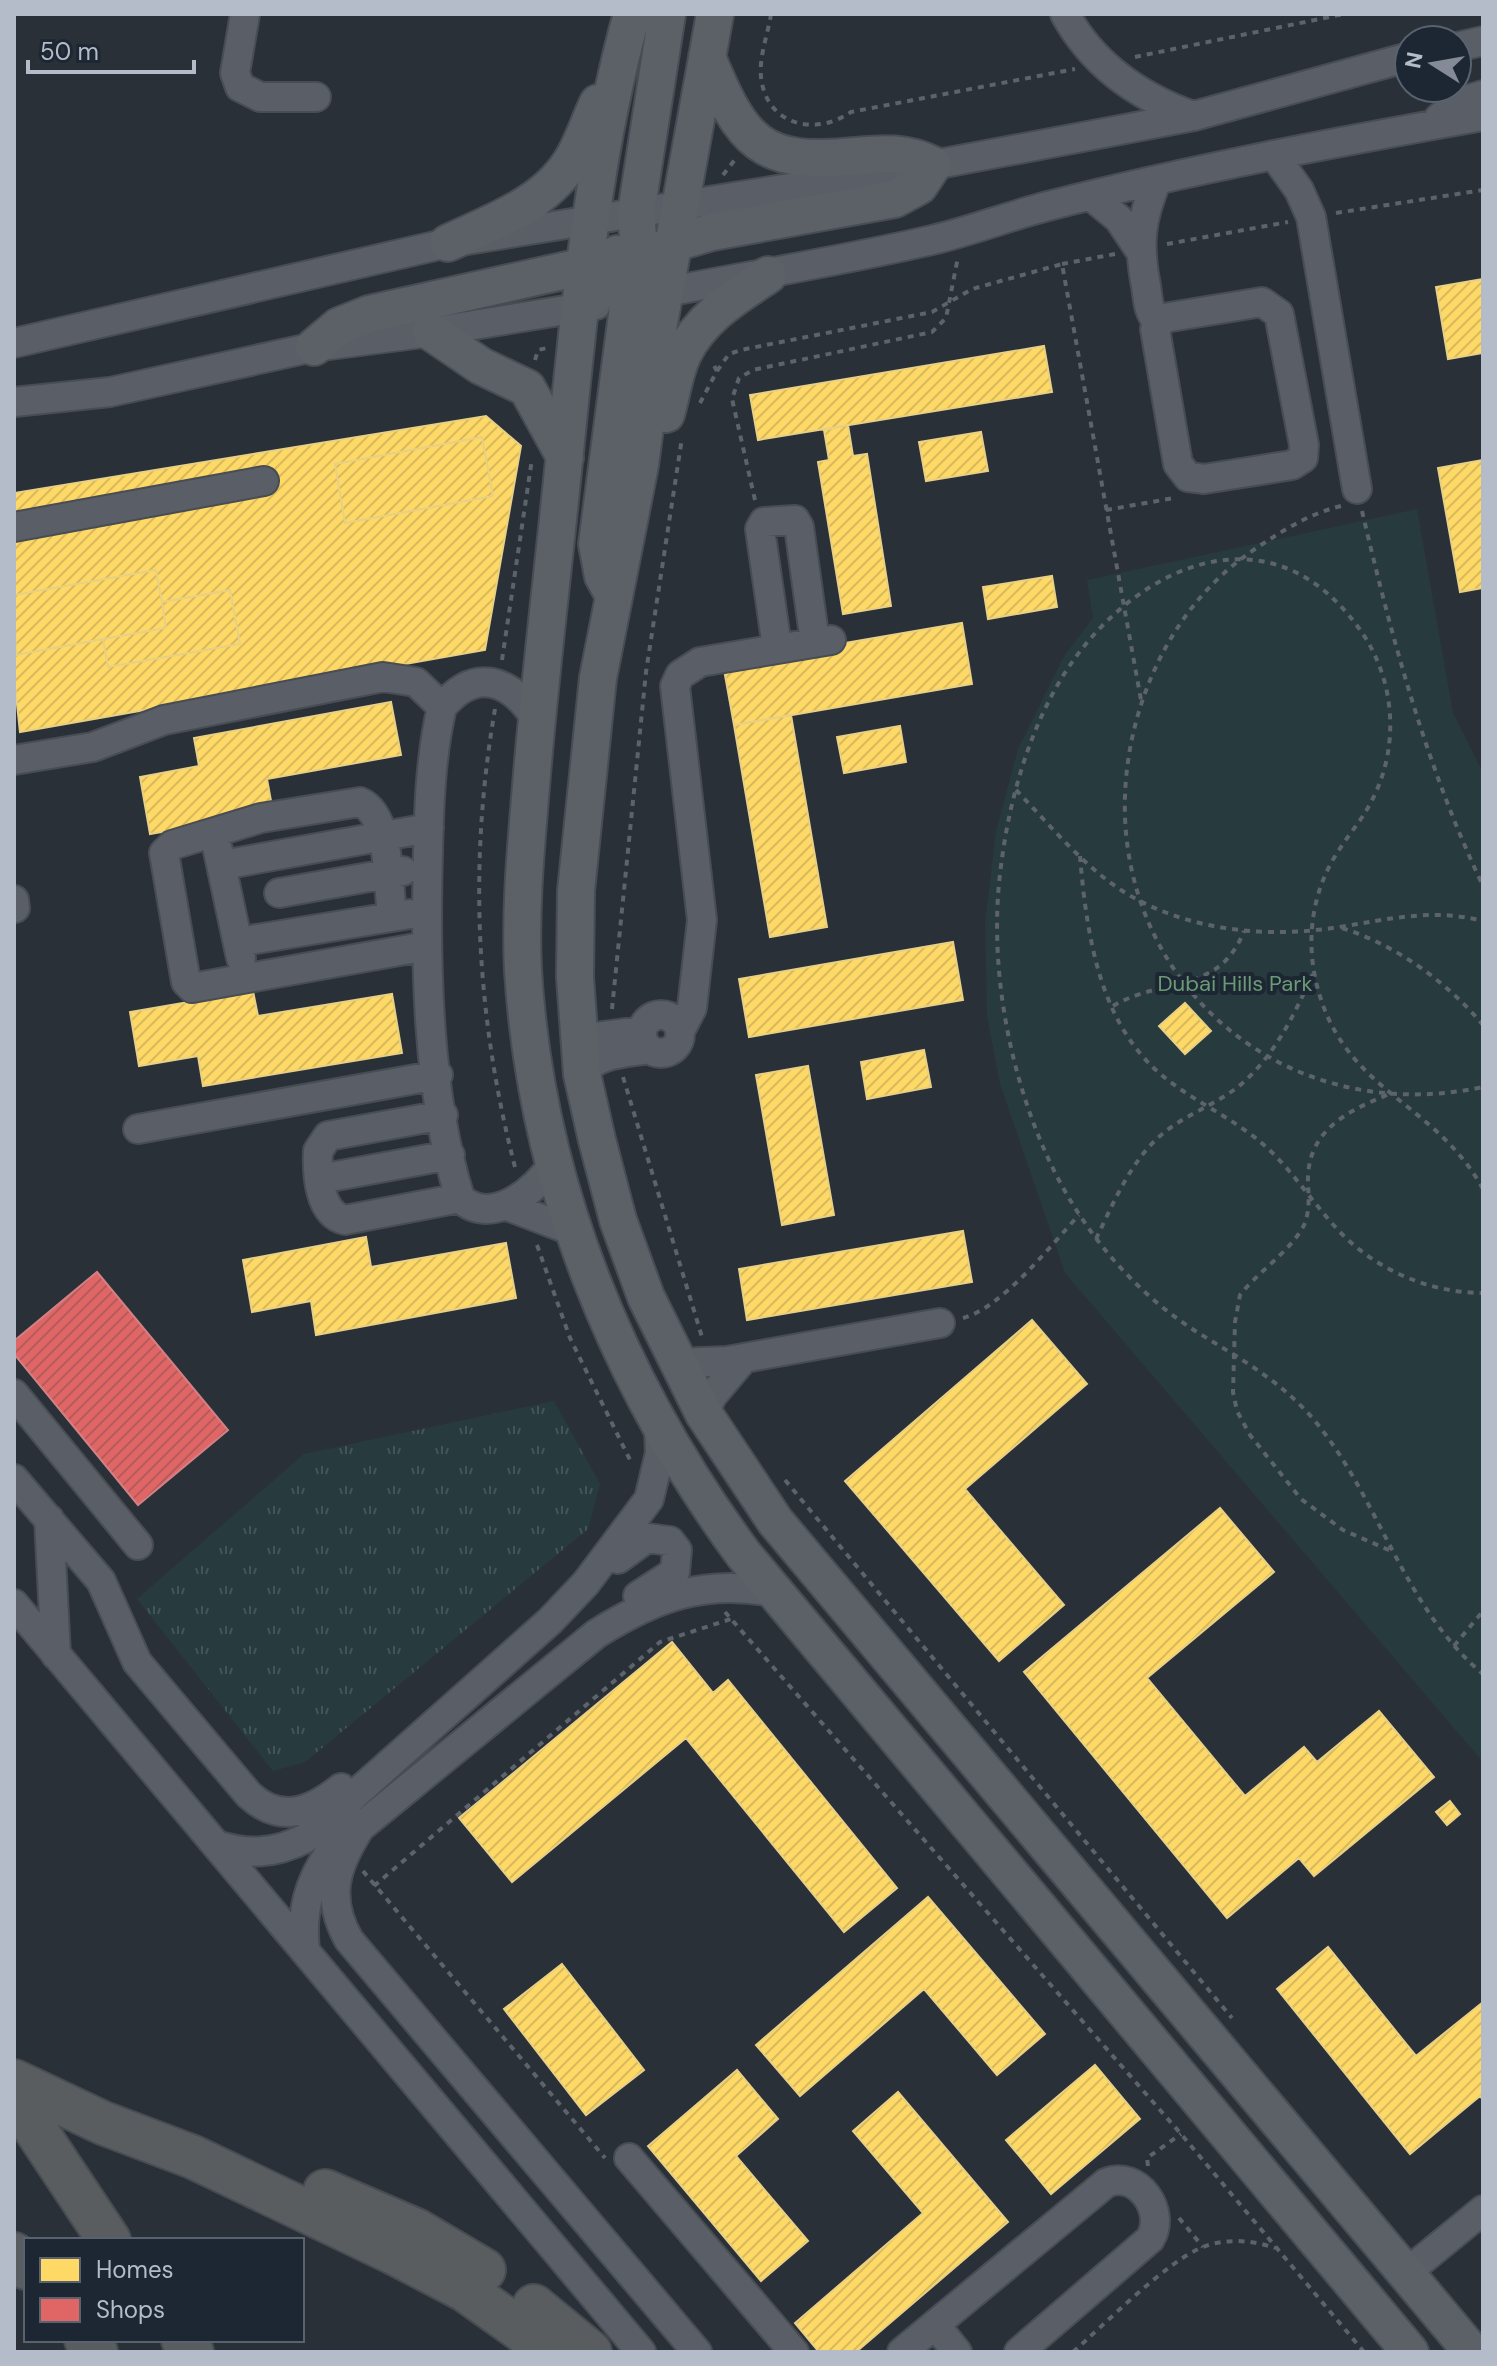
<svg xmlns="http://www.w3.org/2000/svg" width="1497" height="2366" font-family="'DM Sans',sans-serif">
<defs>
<pattern id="grass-tufts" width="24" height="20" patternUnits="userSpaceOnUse" patternTransform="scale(2)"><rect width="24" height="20" fill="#273a3e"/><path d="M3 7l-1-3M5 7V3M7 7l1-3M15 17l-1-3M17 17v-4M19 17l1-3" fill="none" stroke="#445559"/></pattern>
<pattern id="homes-hatch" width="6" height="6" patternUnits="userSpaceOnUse" patternTransform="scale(2)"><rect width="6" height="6" fill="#ffd966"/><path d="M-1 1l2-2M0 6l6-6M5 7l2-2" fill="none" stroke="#d7b95e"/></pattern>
<pattern id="shops-hatch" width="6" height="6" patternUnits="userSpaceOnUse" patternTransform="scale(2)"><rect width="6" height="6" fill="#e06666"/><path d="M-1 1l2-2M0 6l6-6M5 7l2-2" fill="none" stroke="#b65a5c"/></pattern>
</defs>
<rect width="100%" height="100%" fill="#2a3038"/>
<path fill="url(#grass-tufts)" d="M554 1401 600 1484 588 1529 305 1762 273 1771 137 1599 304 1454Z"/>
<path fill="#273a3e" d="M1417 509 1453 713 1483 773V1762L1065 1273 1000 1084 987 1016 985 923 996 831 1018 749 1064 656 1093 618 1087 580Z"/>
<path fill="url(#homes-hatch)" stroke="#e8d084" stroke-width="2" d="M1483 279V353L1448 359 1436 287Z
M1044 346 1052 392 758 440 750 395Z
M486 416 521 446 485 650 20 732 14 676V493Z
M848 425 853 456 867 454 891 606 843 614 818 462 829 460 824 430Z
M981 432 988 471 926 481 919 442Z
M482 437 493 496 345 523 335 464Z
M1483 460V588L1460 592 1438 468Z
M156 570 162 602 230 590 240 644 108 667 103 639 16 655 14 595Z
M1052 576 1057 607 988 619 983 587Z
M230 590 240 644 108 667 103 639 166 628 162 602Z
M962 623 972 684 734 725 723 664Z
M391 702 401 755 267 779 273 812 150 834 140 777 199 766 194 738Z
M791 715 827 927 770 937 734 725Z
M900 726 906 762 844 773 837 737Z
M953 942 963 1000 749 1037 739 979Z
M253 991 258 1016 392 994 402 1053 203 1086 198 1056 139 1066 130 1012Z
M1185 1003 1211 1031 1185 1054 1159 1026Z
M924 1050 931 1087 867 1099 861 1062Z
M808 1066 834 1215 782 1225 756 1075Z
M963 1231 972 1282 747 1320 739 1269Z
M366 1237 371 1267 506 1243 516 1298 316 1335 311 1301 252 1312 243 1260Z
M1032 1320 1087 1384 965 1489 1064 1605 999 1661 845 1481Z
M1220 1508 1274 1572 1147 1678 1245 1796 1304 1747 1317 1762 1379 1711 1434 1777 1314 1876 1299 1858 1227 1918 1024 1672Z
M672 1642 713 1693 728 1680 897 1888 844 1932 686 1738 512 1882 459 1818Z
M1450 1801 1460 1814 1447 1825 1436 1812Z
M928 1897 1045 2034 997 2075 924 1989 800 2096 756 2045Z
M1328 1947 1416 2056 1483 2002V2100L1480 2096 1410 2154 1277 1989Z
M562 1964 644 2070 586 2115 504 2009Z
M1095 2065 1140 2119 1051 2194 1006 2140Z
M737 2070 778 2119 736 2156 808 2241 761 2281 648 2146Z
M898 2092 1008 2222 856 2352H819L795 2323 923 2213 853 2131Z"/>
<path fill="url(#shops-hatch)" stroke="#d38084" stroke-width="2" d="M97 1272 228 1430 138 1505 14 1354V1341Z"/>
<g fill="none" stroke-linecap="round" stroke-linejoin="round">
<g stroke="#484c53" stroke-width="32">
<path id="minor" d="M245 14 235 73 240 87 260 97H316
M1065 14C1093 65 1139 97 1193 116
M1457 47 1483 41
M1439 118 1460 102 1483 95
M1274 155 1299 190 1311 217 1357 489
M1157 180C1140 220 1138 244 1146 286 1148 299 1148 313 1158 322
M1091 196 1119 219 1139 249
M645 296C741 277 837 262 932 240 971 231 1009 216 1048 206 1192 169 1337 142 1483 116
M1262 302 1279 314 1304 445 1303 458 1292 465 1204 479 1188 477 1178 464 1155 329 1164 318Z
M14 343 448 243 933 165 1194 116 1409 57
M14 402 110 392 314 347 431 332 596 305
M14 527 264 481
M777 647 760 529 764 522 795 520 799 527 815 642
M536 719C511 680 476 666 442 707 431 753 429 804 428 852 425 963 427 1092 460 1198 491 1228 537 1190 554 1162
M14 760 93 747 164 720 383 677 416 682 442 707
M217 846 241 958
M222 865 429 828
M279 893 403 871
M14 900 15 908
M392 916C388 886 391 815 360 802L261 818 172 845 164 853 186 982 192 988 427 946
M238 942 410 914
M642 1034a19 19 0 1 1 38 0a19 19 0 1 1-38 0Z
M680 1031 692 1008 702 920 675 686 680 675 700 662 831 640
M580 1039 642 1031
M582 1074C595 1053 627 1053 649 1049
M443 1115 328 1136 318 1151C317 1174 319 1214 345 1220L460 1198
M138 1129 438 1075
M336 1176 450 1155
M505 1205 573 1231
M678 1363 727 1361 940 1323
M14 1394 138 1545
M704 1414 712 1396 744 1358
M14 1479 101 1581 137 1662 249 1795C281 1824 311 1812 341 1788
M49 1519 56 1655
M618 1559 647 1538 670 1541 677 1550 675 1572 638 1596
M14 1604 641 2352
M363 1823C336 1864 324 1896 349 1940L697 2352
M216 1845C248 1855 275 1854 306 1838L550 1621 586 1583 649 1499 660 1453 659 1428
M305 1950C301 1912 308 1883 330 1852L596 1634C655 1597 704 1579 773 1592
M629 2158 794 2352
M1405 2274 1483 2210
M936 2326 957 2352
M902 2352 1106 2183C1138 2169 1167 2212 1150 2239L1019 2352"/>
</g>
<g stroke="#484c55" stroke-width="40">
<path id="major" d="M632 14C589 168 578 331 561 490 551 589 539 687 531 786 526 847 520 908 523 970 536 1184 618 1384 744 1555L1410 2352
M715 14 658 329 640 465 598 678 576 891 575 977 582 1074 597 1140 618 1220 646 1297 704 1414 775 1521 1472 2352
M448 243C495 221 549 203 575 155 584 138 590 120 598 103
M654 278 639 247 636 213 667 14
M580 307 624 271 674 243 712 232 895 199 919 186 933 165C907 152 884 153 856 156 760 166 742 142 707 57
M431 332 481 366 527 388 565 457
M314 347 339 326 369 314 608 261
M666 414C672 394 674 373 683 354 701 317 735 297 768 275
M612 592 603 576 597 544 629 299 624 271 617 254"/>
</g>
<g stroke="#474c53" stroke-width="46">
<path id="highway" d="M14 2081 103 2123 193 2157 394 2253 465 2290 552 2352
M14 2097 109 2240
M325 2191 418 2231 484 2270
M14 2254 26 2268
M534 2306 590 2352
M86 2340 96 2352
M183 2340 192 2352"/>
</g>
<path stroke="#5d636a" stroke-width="4" stroke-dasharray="6 6" stroke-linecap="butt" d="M771 14C768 34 759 56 761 77 766 125 815 137 851 112L1075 69
M1135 57 1344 14
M723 175 737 157
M1336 213 1483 190
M1167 244 1288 222
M1062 264 1115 254
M535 360 538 350 547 348
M717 371 729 354 741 350 932 312 972 289 1062 264 1141 700
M700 403 717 371 712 362
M755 500 732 399 739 378 753 370 932 332 946 318 958 257
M1341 506C1308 514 1282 531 1255 549 1198 587 1160 644 1140 708 1070 934 1252 1136 1483 1087
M1106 510 1174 498
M1362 511C1392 639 1426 766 1483 886
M502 660 532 459
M495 709C468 864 476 1019 516 1171
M1016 790C1053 828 1090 875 1138 900 1199 932 1272 938 1339 927 1390 919 1432 908 1483 921
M1080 856C1085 916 1094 986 1128 1037 1160 1086 1201 1099 1246 1131 1286 1158 1308 1199 1341 1233 1378 1271 1431 1293 1483 1293
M1342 928C1396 945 1447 982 1483 1025
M1113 1006C1164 976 1219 995 1244 931
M612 1009 646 672 682 438
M623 1077 702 1337
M1387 1095C1345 1112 1306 1132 1308 1184 1309 1200 1310 1218 1300 1232 1284 1256 1258 1272 1240 1295L1235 1322 1233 1392 1237 1411 1250 1435 1301 1499 1343 1530 1391 1551
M1483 1189C1433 1098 1339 1092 1315 977 1306 933 1314 887 1339 850 1349 834 1361 821 1370 804 1401 748 1396 678 1358 627 1261 494 1112 578 1051 697 1024 748 1008 809 1001 866 988 961 1008 1071 1048 1158 1080 1228 1132 1291 1197 1332 1242 1360 1285 1383 1319 1426 1381 1504 1404 1608 1483 1674
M1096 1239C1114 1202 1132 1157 1166 1131 1192 1111 1225 1101 1248 1078 1279 1048 1295 1012 1313 974
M537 1245 570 1338 632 1464
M963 1318C1002 1308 1051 1245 1079 1215
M785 1480 1232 2018
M725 1612 1181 2134 1364 2352
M1454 1646 1483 1611
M363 1871 605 2158
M374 1886 660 1642 734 1618
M1148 2166 1147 2158 1181 2134
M1179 2218 1203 2247
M1073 2352C1103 2326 1168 2260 1203 2247 1226 2238 1252 2240 1275 2248"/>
<use href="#minor" stroke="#5a5e66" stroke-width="28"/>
<use href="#major" stroke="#5c6168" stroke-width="36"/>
<use href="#highway" stroke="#5a5d60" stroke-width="42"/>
</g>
<g text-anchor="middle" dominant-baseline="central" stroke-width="8" stroke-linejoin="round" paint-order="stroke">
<g font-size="22" fill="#6b9a76" stroke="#1d2633">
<text x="1235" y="983">Dubai Hills Park</text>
</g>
</g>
<rect width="1497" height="2366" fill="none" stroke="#b4bcc9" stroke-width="32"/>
<rect x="24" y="2238" width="280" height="104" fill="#1d2633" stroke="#59626f" stroke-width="2"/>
<rect x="40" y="2258" width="40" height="24" fill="#ffd966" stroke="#59626f" stroke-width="2"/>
<text x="96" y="2278" font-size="24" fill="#b4bcc9">Homes</text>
<rect x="40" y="2298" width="40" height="24" fill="#e06666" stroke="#59626f" stroke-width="2"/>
<text x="96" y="2318" font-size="24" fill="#b4bcc9">Shops</text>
<g transform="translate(1433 64) rotate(281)"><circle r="38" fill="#1d2633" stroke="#59626f" stroke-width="2"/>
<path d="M0-6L14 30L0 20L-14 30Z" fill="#848b96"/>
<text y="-12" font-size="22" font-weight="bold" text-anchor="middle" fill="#b4bcc9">N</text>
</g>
<path d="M28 60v12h166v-12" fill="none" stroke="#b4bcc9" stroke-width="4"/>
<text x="40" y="60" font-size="24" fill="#b4bcc9" stroke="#1d2633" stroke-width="6" paint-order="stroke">50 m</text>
</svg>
